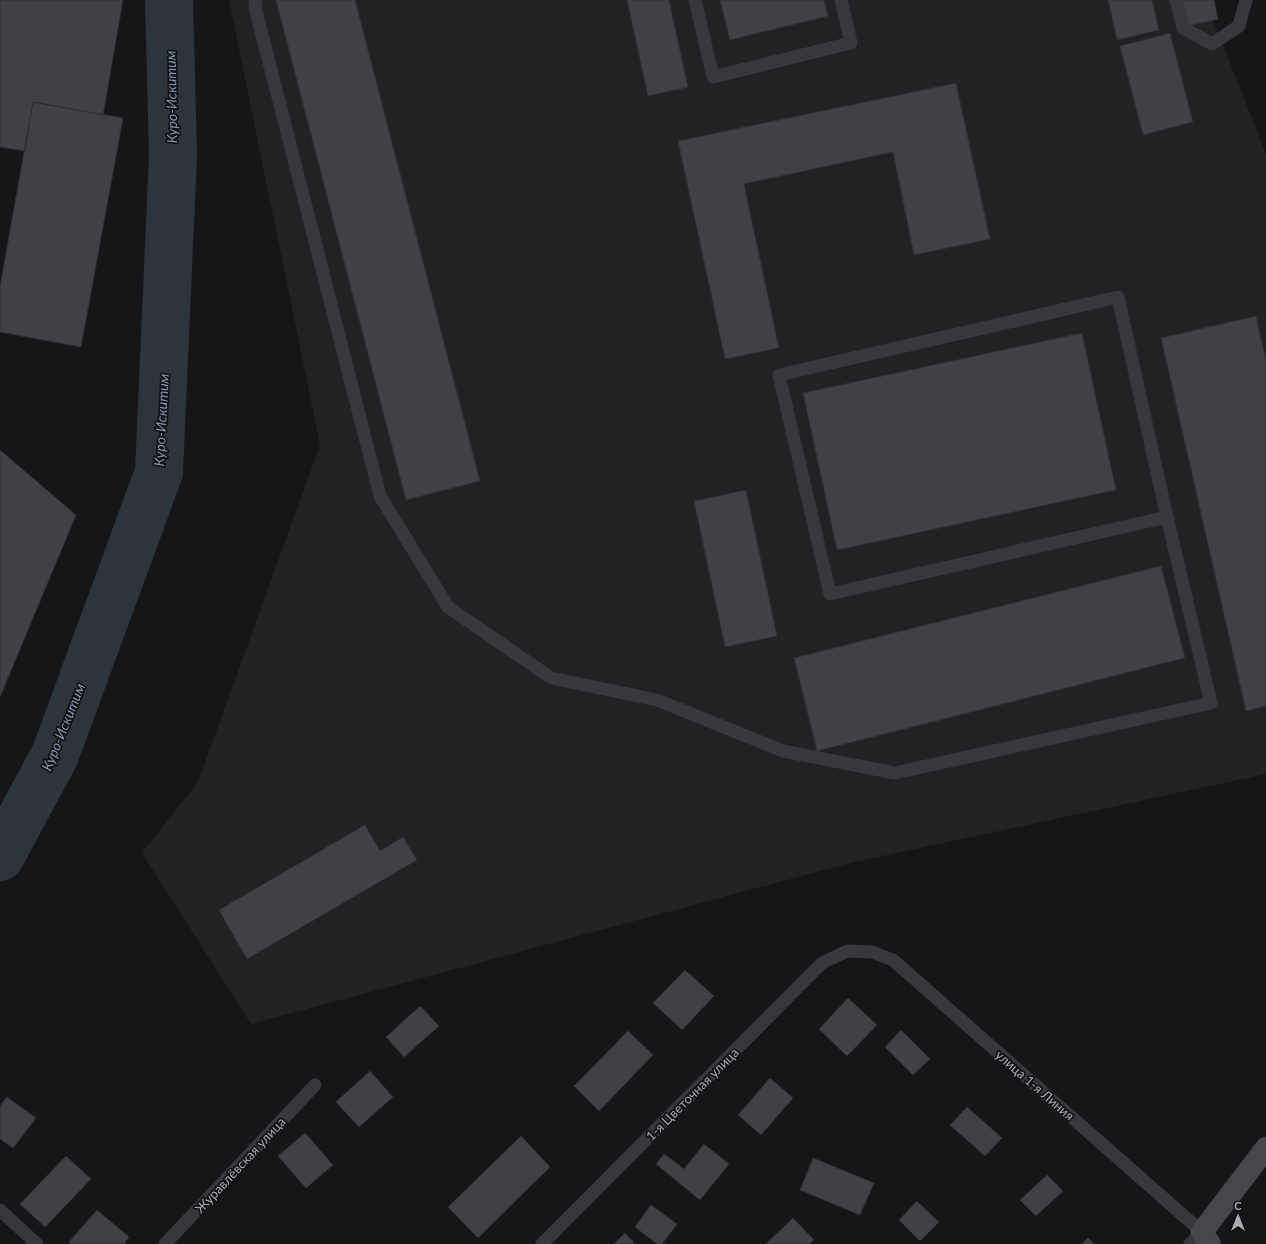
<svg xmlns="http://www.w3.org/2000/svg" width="1266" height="1244" font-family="Lato,sans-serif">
<rect width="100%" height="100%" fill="#161618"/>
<path fill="#222225" d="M229 0H1205L1266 154V774L850 863 251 1024 142 853 198 782 320 445Z"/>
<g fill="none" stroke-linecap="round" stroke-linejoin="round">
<path stroke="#2c353c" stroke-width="48" d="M0 857 55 755 159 472 173 155 169 0"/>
</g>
<path fill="#404145" stroke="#303034" d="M0 0H123L103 115 33 102 25 151 0 147Z
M276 0H355L480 481 406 500Z
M627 0H669L688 87 648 96Z
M720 0H824L828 16 730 40Z
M1108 0H1152L1159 30 1117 40Z
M1182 0H1214L1218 19 1188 26Z
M1170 33 1193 122 1143 135 1120 46Z
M956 83 990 239 914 255 893 152 744 184 779 348 725 359 678 141Z
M33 102 123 118 81 347 0 332V287Z
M1256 316 1266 361V706L1246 711 1161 338Z
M1082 333 1116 490 837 550 803 393Z
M0 450 76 515 0 697Z
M746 490 777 636 725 647 694 501Z
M1161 566 1185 658 817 751 794 658Z
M365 825 380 851 403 837 417 860 247 959 219 910Z
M685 970 714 996 682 1030 653 1003Z
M848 998 877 1025 847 1056 819 1029Z
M420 1006 439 1026 404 1057 386 1037Z
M901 1030 930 1059 913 1075 885 1047Z
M628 1031 653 1055 599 1111 574 1086Z
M370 1071 393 1097 359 1127 336 1102Z
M770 1078 793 1098 761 1135 738 1115Z
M7 1097 36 1118 13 1148 0 1139V1106Z
M967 1107 1002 1138 985 1156 950 1125Z
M305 1133 333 1165 306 1188 278 1156Z
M521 1136 550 1167 478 1238 448 1207Z
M704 1144 729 1164 700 1200 656 1164 664 1154 684 1169Z
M66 1156 91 1179 45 1227 20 1204Z
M813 1158 874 1183 860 1215 800 1190Z
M1047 1175 1063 1191 1036 1216 1020 1200Z
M917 1201 939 1222 920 1241 899 1220Z
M651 1205 677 1224 662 1244H657L635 1227Z
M97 1210 129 1237 124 1244H71L69 1242Z
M793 1218 814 1240 809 1244H766Z
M625 1233 635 1244H614Z
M1088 1238 1094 1244H1082Z"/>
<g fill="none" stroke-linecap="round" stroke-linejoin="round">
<path stroke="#37383d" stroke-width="13" d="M255 0 256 11 380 496 448 607 551 678 657 700 783 751 895 773 1211 703 1167 517 1118 297 779 375 830 594 1167 517
M695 0 713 77 851 43 841 0
M1176 0 1183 28 1212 44 1239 26 1246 0
M0 1210 37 1244
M165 1244 315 1085
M542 1244 822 963 847 951 872 952 893 960 1202 1232 1190 1244"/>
<path stroke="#45474d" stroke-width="22" d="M1210 1244 1202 1232 1266 1148"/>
</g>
<g text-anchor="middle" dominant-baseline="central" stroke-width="3.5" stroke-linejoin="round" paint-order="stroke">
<g font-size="13" fill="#a8adb8" stroke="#111113">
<text transform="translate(1035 1085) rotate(41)">улица 1-я Линия</text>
<text transform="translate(692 1094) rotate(-45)">1-я Цветочная улица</text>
<text transform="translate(240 1165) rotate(-47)">Журавлёвская улица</text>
</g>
<g font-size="14" font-style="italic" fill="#7f9bb3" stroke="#111113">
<text transform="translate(171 97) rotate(-91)">Куро-Искитим</text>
<text transform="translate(161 420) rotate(-87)">Куро-Искитим</text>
<text transform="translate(63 727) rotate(-68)">Куро-Искитим</text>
</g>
</g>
<g transform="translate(1238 1216)" stroke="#111113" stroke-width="3" paint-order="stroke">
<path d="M0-3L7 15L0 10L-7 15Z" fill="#a8adb8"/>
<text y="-6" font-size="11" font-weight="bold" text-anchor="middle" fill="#a8adb8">С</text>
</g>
</svg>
